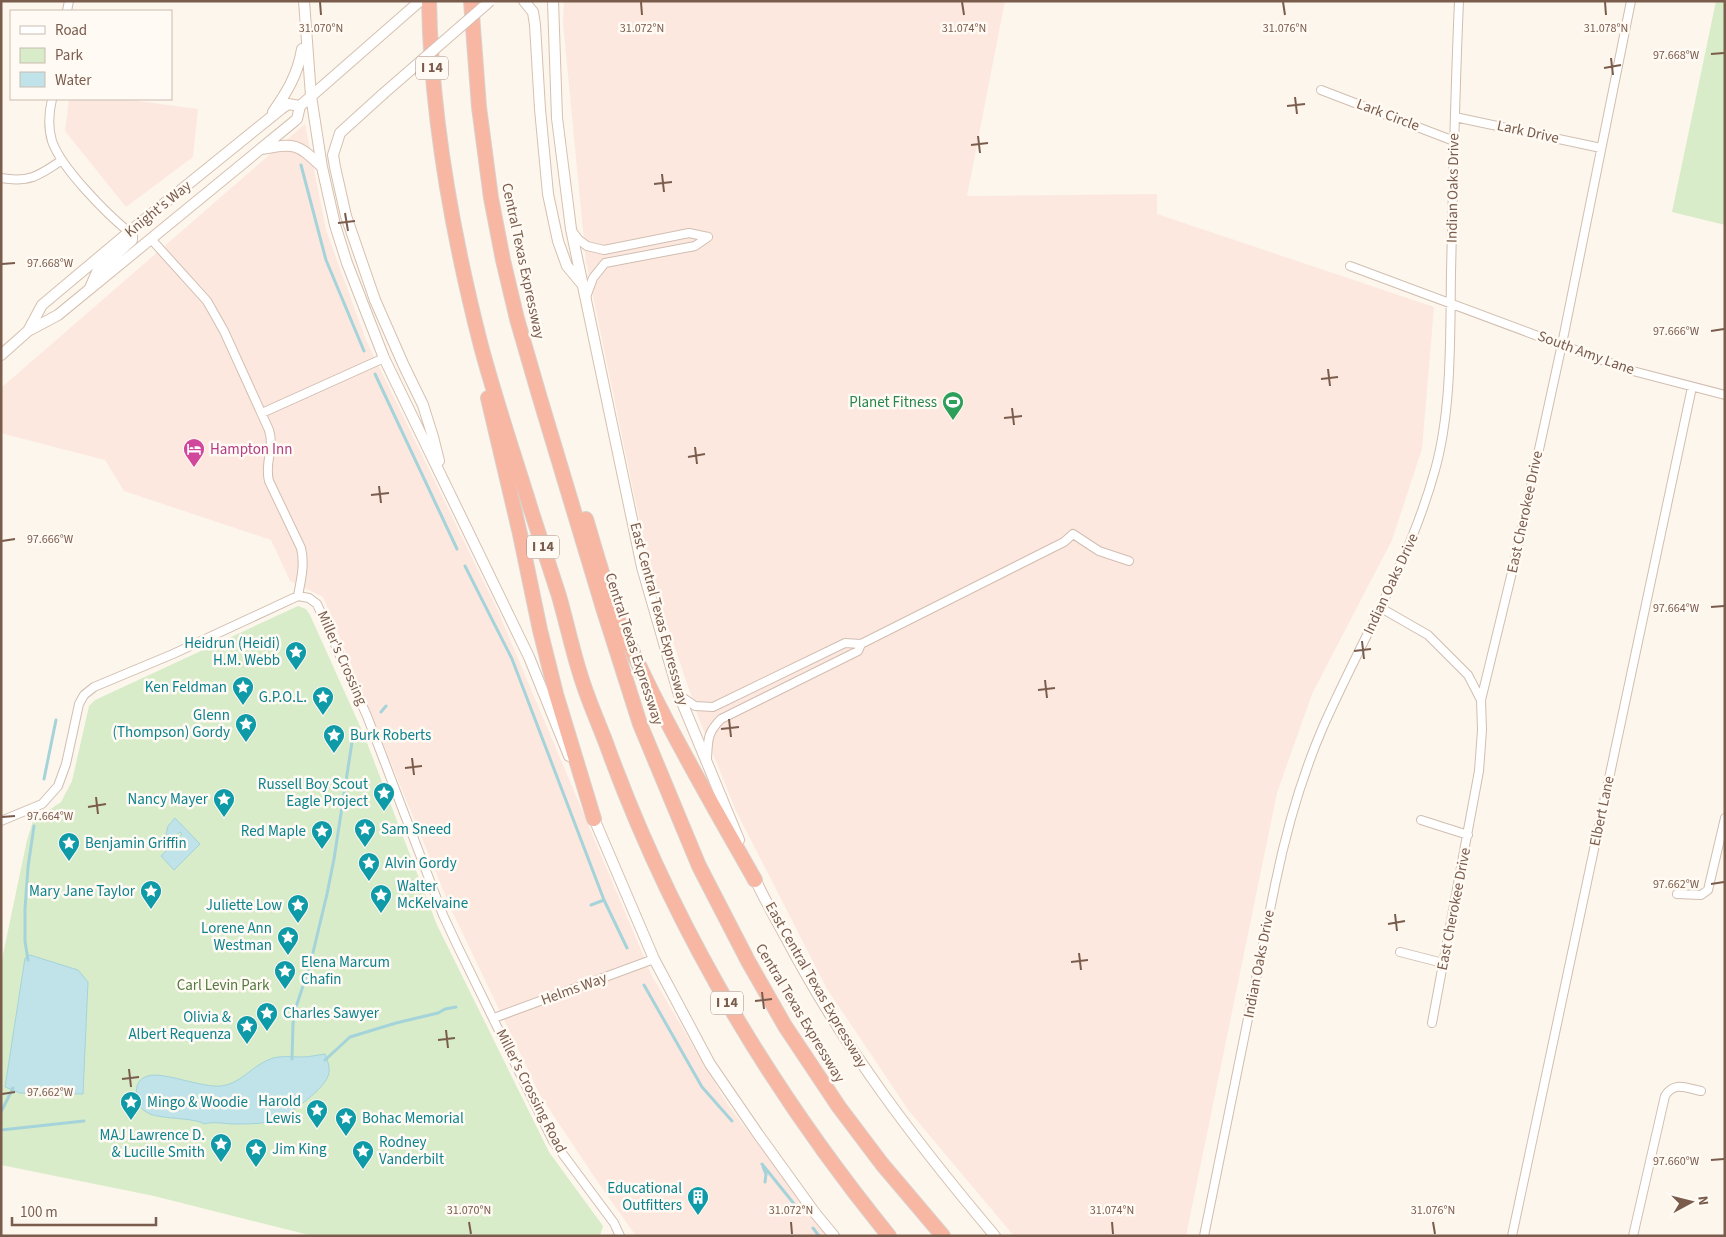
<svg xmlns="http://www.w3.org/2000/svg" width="1726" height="1237" font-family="'Source Sans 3',sans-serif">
<rect width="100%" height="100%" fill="#fdf6ec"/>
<path fill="#fde8e0" d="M564 1H1005L967 196 1157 194V214L1434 307 1422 449 1392 540 1312 694 1277 793 1186 1236H1014L909 1111 827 989 736 811 699 719 651 577 586 262 563 23Z
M69 99H123L198 109 193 157 126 207 65 131Z
M305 124 326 230 366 340 498 611 652 976 728 1105 828 1236H636L595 1178 540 1095 450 907 323 597 290 581 271 540 124 491 105 460 4 434 1 431V388Z"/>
<path fill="#d8ecc9" d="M1716 1H1725V225L1672 212Z
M298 606 306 609 310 615 364 735 437 925 549 1152 603 1226 600 1236H313L154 1196 1 1165V964L27 840 33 821 61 802 72 781 89 706 95 700Z"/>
<path fill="#bfe3e8" stroke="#a5d3da" d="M175 818 200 844 174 870 161 856 182 834 180 832 169 840 166 834 168 826Z
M30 955 78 970 88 982 83 1094 20 1093 5 1087 25 958Z
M325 1054C328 1062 331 1069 328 1076 323 1091 283 1120 268 1122 258 1124 245 1124 234 1124 224 1124 214 1121 204 1124 197 1118 162 1119 150 1114 145 1112 141 1108 137 1104 136 1092 134 1080 148 1076 162 1071 202 1088 221 1086 240 1084 251 1067 268 1060 278 1055 291 1057 302 1057 309 1057 317 1055 325 1054Z"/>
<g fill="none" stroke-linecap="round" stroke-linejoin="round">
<path stroke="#a5d3da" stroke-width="3" d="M301 165 326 260 364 351
M375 374 457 549
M465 566 512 659 604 900 627 948
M381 712 386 706
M44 779 56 720
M591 905 604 900
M28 960 25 941V909L28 867 34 826
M644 985 702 1087 732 1121
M292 1059 293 1024 295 1010 310 965 327 894 334 859 352 742
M325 1060 350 1037 396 1023 438 1013 445 1009 456 1007
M129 1108 141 1104
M1 1112 13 1088
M1 1130 84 1121
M762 1164 795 1205
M763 1167 766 1174 765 1182
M813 1228 819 1236"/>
<g stroke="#d1beb0" stroke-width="10">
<path id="minor" d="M67 11 69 1
M1321 90 1454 141
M52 99C49 112 48 128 52 141 61 168 107 214 129 232
M1455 117 1601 148
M1 178C30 183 40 175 62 160
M572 231 579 240 587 246 604 250 689 233 708 237
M151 239 207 301 224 331 269 430C275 450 264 461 269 481L301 548C305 565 301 579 298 596
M1350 266 1629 370 1725 395
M586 297 593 278 605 263 695 246 708 237
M262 413 384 358
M1381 608 1428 635 1468 675 1481 700
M679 695 695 706 713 707 845 643 861 644 1064 542 1073 534 1099 551 1129 561
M707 759C708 740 707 733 721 719L858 651 861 644
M1421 820 1468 835
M1 821 42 804 58 786 66 764 79 704 84 695 94 687 173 654 298 596 309 598 317 604 367 716 443 915 457 945 553 1141 614 1223 620 1236
M1677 894 1701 895 1708 890 1725 818
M1400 952 1443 963
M494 1018 654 959
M1432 1023 1479 771 1482 730 1481 700 1514 564 1562 344 1631 1
M1204 1236 1275 885C1286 831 1301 778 1323 727 1361 641 1410 561 1435 470 1452 410 1450 336 1451 273 1453 182 1455 92 1459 1
M1512 1236 1692 387
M1633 1236 1665 1096C1674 1081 1686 1088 1701 1091"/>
</g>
<g stroke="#d6c0b0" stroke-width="12">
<path id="secondary" d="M304 1 311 96 322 167 335 225 347 263 384 358 529 657 569 756
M524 1 533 12 535 25 540 109 548 194 558 241 567 266 582 284
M553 1 557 118 571 229 642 567 679 695 739 840
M383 94 340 133 333 155 335 167 346 216 375 300 404 366 423 405 433 437 439 461
M273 112C287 92 298 74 302 49
M261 149C295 143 297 143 322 167
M90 288 97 272 132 240V236L129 232
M28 331 42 305 129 232 281 109 288 104 300 106
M1 355 28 331 58 315 291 124 297 119 300 106 420 1
M592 814 654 959 710 1064 758 1134 815 1213 834 1236
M753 874C762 896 775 917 786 938 844 1048 915 1141 995 1236"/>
</g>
<g stroke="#dad1cd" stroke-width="16">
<path id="motorway" d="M429 1C431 118 452 233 481 346 496 402 515 458 532 513 541 541 550 568 559 596 567 624 573 653 582 680 589 702 598 722 606 743 671 923 769 1088 889 1236
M471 1 479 107 491 198 503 260 517 319 539 395 604 611 640 724 699 866 748 961 785 1026 839 1107 882 1164 943 1236
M488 398 520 534 540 630 556 694 594 819
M586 519C596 552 606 590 619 621 657 710 707 795 755 880"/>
</g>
<use href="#minor" stroke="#fff" stroke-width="8"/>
<use href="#secondary" stroke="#fff" stroke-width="10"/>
<use href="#motorway" stroke="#f7b7a3" stroke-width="14"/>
<g stroke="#d6c0b0" stroke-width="12" stroke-linecap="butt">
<path id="secondary-bridge" d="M383 94 490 1"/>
</g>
<use href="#secondary-bridge" stroke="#fff" stroke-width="10"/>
</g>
<path fill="none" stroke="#7a5c4d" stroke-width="2" d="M320 2 321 15M641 2 642 15M962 2 964 15M1283 2 1285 15M1605 2 1606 15M1711 54 1724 53M1611 58 1613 75M1604 68 1621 65M1295 97 1297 114M1287 106 1305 104M978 136 980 153M971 145 988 143M662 174 664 192M654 184 672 182M345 213 348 231M338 223 355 221M2 264 15 263M1711 331 1724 329M1328 369 1330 386M1321 379 1338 377M1012 408 1014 425M1004 418 1022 416M695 447 697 464M688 457 705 454M379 486 381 503M371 495 389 493M2 541 15 539M1711 607 1724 606M1362 641 1364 659M1354 651 1371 649M1045 680 1047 698M1038 690 1055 688M729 719 731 737M721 729 739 727M412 758 414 775M405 768 422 766M96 797 98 814M88 807 106 804M2 817 15 816M1711 884 1724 882M1395 914 1397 931M1388 924 1405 921M1079 953 1081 970M1071 962 1088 960M762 992 764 1009M755 1001 772 999M446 1030 448 1048M438 1040 455 1038M129 1069 131 1087M122 1079 139 1077M2 1094 15 1092M1711 1160 1724 1159M469 1222 471 1234M791 1222 792 1234M1112 1222 1113 1234M1433 1222 1435 1234"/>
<defs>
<g id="stadium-pin" transform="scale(1.125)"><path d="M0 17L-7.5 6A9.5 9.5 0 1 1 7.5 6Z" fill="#2e9e5b" stroke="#fffaf3"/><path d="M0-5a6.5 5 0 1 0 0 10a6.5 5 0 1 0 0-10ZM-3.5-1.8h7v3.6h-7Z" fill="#fff"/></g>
<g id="hotel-pin" transform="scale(1.125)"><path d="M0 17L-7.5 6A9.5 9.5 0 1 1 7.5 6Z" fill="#d1479c" stroke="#fffaf3"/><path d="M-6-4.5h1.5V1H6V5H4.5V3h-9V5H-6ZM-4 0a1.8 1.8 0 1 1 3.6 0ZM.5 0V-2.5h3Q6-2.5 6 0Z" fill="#fff"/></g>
<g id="sight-pin" transform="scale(1.125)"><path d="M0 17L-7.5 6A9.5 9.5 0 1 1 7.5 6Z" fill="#0f9aa8" stroke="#fffaf3"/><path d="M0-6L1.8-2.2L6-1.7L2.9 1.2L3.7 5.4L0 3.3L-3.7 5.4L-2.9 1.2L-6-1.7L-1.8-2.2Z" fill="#fff"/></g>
<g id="building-pin" transform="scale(1.125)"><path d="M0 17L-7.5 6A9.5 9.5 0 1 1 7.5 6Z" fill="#0f9aa8" stroke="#fffaf3"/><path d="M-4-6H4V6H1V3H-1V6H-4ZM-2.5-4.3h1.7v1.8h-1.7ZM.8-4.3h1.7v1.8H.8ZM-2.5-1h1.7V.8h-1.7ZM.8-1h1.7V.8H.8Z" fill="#fff"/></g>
</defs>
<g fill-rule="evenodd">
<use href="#stadium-pin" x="953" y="402"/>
<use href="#hotel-pin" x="194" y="449"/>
<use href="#sight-pin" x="296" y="652"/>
<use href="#sight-pin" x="243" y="687"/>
<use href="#sight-pin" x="323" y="697"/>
<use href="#sight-pin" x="246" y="724"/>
<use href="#sight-pin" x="334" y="735"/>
<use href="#sight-pin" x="384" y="793"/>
<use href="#sight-pin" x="224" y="799"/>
<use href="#sight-pin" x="365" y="829"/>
<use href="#sight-pin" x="322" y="831"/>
<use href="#sight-pin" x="69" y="843"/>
<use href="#sight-pin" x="369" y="863"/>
<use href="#sight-pin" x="151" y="891"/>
<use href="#sight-pin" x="381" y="895"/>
<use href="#sight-pin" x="298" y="905"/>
<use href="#sight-pin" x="288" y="937"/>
<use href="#sight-pin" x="285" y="971"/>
<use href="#sight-pin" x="267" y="1013"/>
<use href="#sight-pin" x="247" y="1026"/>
<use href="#sight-pin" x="131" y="1102"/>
<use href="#sight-pin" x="317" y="1110"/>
<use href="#sight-pin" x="346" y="1118"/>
<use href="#sight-pin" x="221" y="1144"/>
<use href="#sight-pin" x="256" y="1149"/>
<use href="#sight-pin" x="363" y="1151"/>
<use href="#building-pin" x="698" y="1197"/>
</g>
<g text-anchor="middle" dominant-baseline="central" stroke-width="5" stroke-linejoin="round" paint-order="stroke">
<g fill="#fffaf3" stroke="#a28b7f" stroke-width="1">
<rect x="416" y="56.5" width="32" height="23" rx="4"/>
<rect x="527" y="535.5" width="32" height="23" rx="4"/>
<rect x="711" y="991.5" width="32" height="23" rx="4"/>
</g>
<g font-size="14" font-weight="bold" fill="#7a5c4d">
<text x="432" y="68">I 14</text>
<text x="543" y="547">I 14</text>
<text x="727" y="1003">I 14</text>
</g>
<g font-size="15" fill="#7a5c4d" stroke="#fffaf3">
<text transform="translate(1388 115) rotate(21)">Lark Circle</text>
<text transform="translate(1528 132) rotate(12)">Lark Drive</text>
<text transform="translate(1453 188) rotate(-89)">Indian Oaks Drive</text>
<text transform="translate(158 209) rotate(-39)">Knight's Way</text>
<text transform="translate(523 261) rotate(78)">Central Texas Expressway</text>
<text transform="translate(1586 353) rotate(20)">South Amy Lane</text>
<text transform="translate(1525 512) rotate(-78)">East Cherokee Drive</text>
<text transform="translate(1391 584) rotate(-65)">Indian Oaks Drive</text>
<text transform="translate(659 614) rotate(75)">East Central Texas Expressway</text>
<text transform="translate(634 649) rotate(72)">Central Texas Expressway</text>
<text transform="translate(342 658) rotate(66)">Miller's Crossing</text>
<text transform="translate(1602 811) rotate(-78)">Elbert Lane</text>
<text transform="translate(1454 909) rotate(-79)">East Cherokee Drive</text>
<text transform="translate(1259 964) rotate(-79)">Indian Oaks Drive</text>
<text transform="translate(816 985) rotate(60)">East Central Texas Expressway</text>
<text transform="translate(574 989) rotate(-20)">Helms Way</text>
<text transform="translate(800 1013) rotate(59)">Central Texas Expressway</text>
<text transform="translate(531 1091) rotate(63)">Miller's Crossing Road</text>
</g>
<g font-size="15" fill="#27864d" stroke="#fffaf3" text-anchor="end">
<text x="937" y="402">Planet Fitness</text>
</g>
<g font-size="15" fill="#b23c85" stroke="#fffaf3" text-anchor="start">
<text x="210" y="449">Hampton Inn</text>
</g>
<g font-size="15" fill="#0d838f" stroke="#fffaf3" text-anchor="end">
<text x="280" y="643">Heidrun (Heidi)<tspan x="280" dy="17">H.M. Webb</tspan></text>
<text x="227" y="687">Ken Feldman</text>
<text x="307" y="697">G.P.O.L.</text>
<text x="230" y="715">Glenn<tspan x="230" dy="17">(Thompson) Gordy</tspan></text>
<text x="350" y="735" text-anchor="start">Burk Roberts</text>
<text x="368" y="784">Russell Boy Scout<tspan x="368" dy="17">Eagle Project</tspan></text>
<text x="208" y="799">Nancy Mayer</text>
<text x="381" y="829" text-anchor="start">Sam Sneed</text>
<text x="306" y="831">Red Maple</text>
<text x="85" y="843" text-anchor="start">Benjamin Griffin</text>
<text x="385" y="863" text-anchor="start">Alvin Gordy</text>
<text x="397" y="886" text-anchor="start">Walter<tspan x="397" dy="17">McKelvaine</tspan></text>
<text x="135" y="891">Mary Jane Taylor</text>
<text x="282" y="905">Juliette Low</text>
<text x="272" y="928">Lorene Ann<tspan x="272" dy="17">Westman</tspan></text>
<text x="301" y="962" text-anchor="start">Elena Marcum<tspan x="301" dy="17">Chafin</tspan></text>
<text x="283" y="1013" text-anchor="start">Charles Sawyer</text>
<text x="231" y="1017">Olivia &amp;<tspan x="231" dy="17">Albert Requenza</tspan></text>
<text x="301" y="1101">Harold<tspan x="301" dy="17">Lewis</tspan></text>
<text x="147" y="1102" text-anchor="start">Mingo &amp; Woodie</text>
<text x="362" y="1118" text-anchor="start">Bohac Memorial</text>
<text x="205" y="1135">MAJ Lawrence D.<tspan x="205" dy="17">&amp; Lucille Smith</tspan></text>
<text x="379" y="1142" text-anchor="start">Rodney<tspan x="379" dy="17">Vanderbilt</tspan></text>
<text x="272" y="1149" text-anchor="start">Jim King</text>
<text x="682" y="1188">Educational<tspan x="682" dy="17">Outfitters</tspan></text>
</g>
<g font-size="15" fill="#537a41" stroke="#fffaf3">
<text x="223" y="985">Carl Levin Park</text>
</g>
</g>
<g font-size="12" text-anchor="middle" fill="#7a5c4d" stroke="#fffaf3" stroke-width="5" stroke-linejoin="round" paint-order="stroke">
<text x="321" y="32">31.070°N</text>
<text x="642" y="32">31.072°N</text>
<text x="964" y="32">31.074°N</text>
<text x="1285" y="32">31.076°N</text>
<text x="1606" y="32">31.078°N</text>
<text x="1676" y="59">97.668°W</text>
<text x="50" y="267">97.668°W</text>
<text x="1676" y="335">97.666°W</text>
<text x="50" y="543">97.666°W</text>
<text x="1676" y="612">97.664°W</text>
<text x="50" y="820">97.664°W</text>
<text x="1676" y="888">97.662°W</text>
<text x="50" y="1096">97.662°W</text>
<text x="1676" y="1165">97.660°W</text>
<text x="469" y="1214">31.070°N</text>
<text x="791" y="1214">31.072°N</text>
<text x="1112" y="1214">31.074°N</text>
<text x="1433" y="1214">31.076°N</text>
</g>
<rect width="1726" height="1237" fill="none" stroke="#7a5c4d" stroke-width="5"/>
<rect x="10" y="10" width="162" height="90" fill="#fffaf3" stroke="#cabbb1"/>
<rect x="20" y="26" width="25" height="8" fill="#ffffff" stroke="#cabbb1"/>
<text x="55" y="35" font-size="15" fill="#7a5c4d">Road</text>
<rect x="20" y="48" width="25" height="15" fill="#d8ecc9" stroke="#cabbb1"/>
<text x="55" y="60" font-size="15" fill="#7a5c4d">Park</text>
<rect x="20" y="72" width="25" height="15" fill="#bfe3e8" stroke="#cabbb1"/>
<text x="55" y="85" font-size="15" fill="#7a5c4d">Water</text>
<g transform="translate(1691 1202) rotate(83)" stroke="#fffaf3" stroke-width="4" paint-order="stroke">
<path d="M0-4L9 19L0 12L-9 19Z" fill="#7a5c4d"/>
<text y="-8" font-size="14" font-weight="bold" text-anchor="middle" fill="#7a5c4d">N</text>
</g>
<path d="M12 1217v8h144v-8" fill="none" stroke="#7a5c4d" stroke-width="2.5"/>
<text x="20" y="1217" font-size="15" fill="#7a5c4d" stroke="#fffaf3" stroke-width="4" paint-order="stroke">100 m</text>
</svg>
